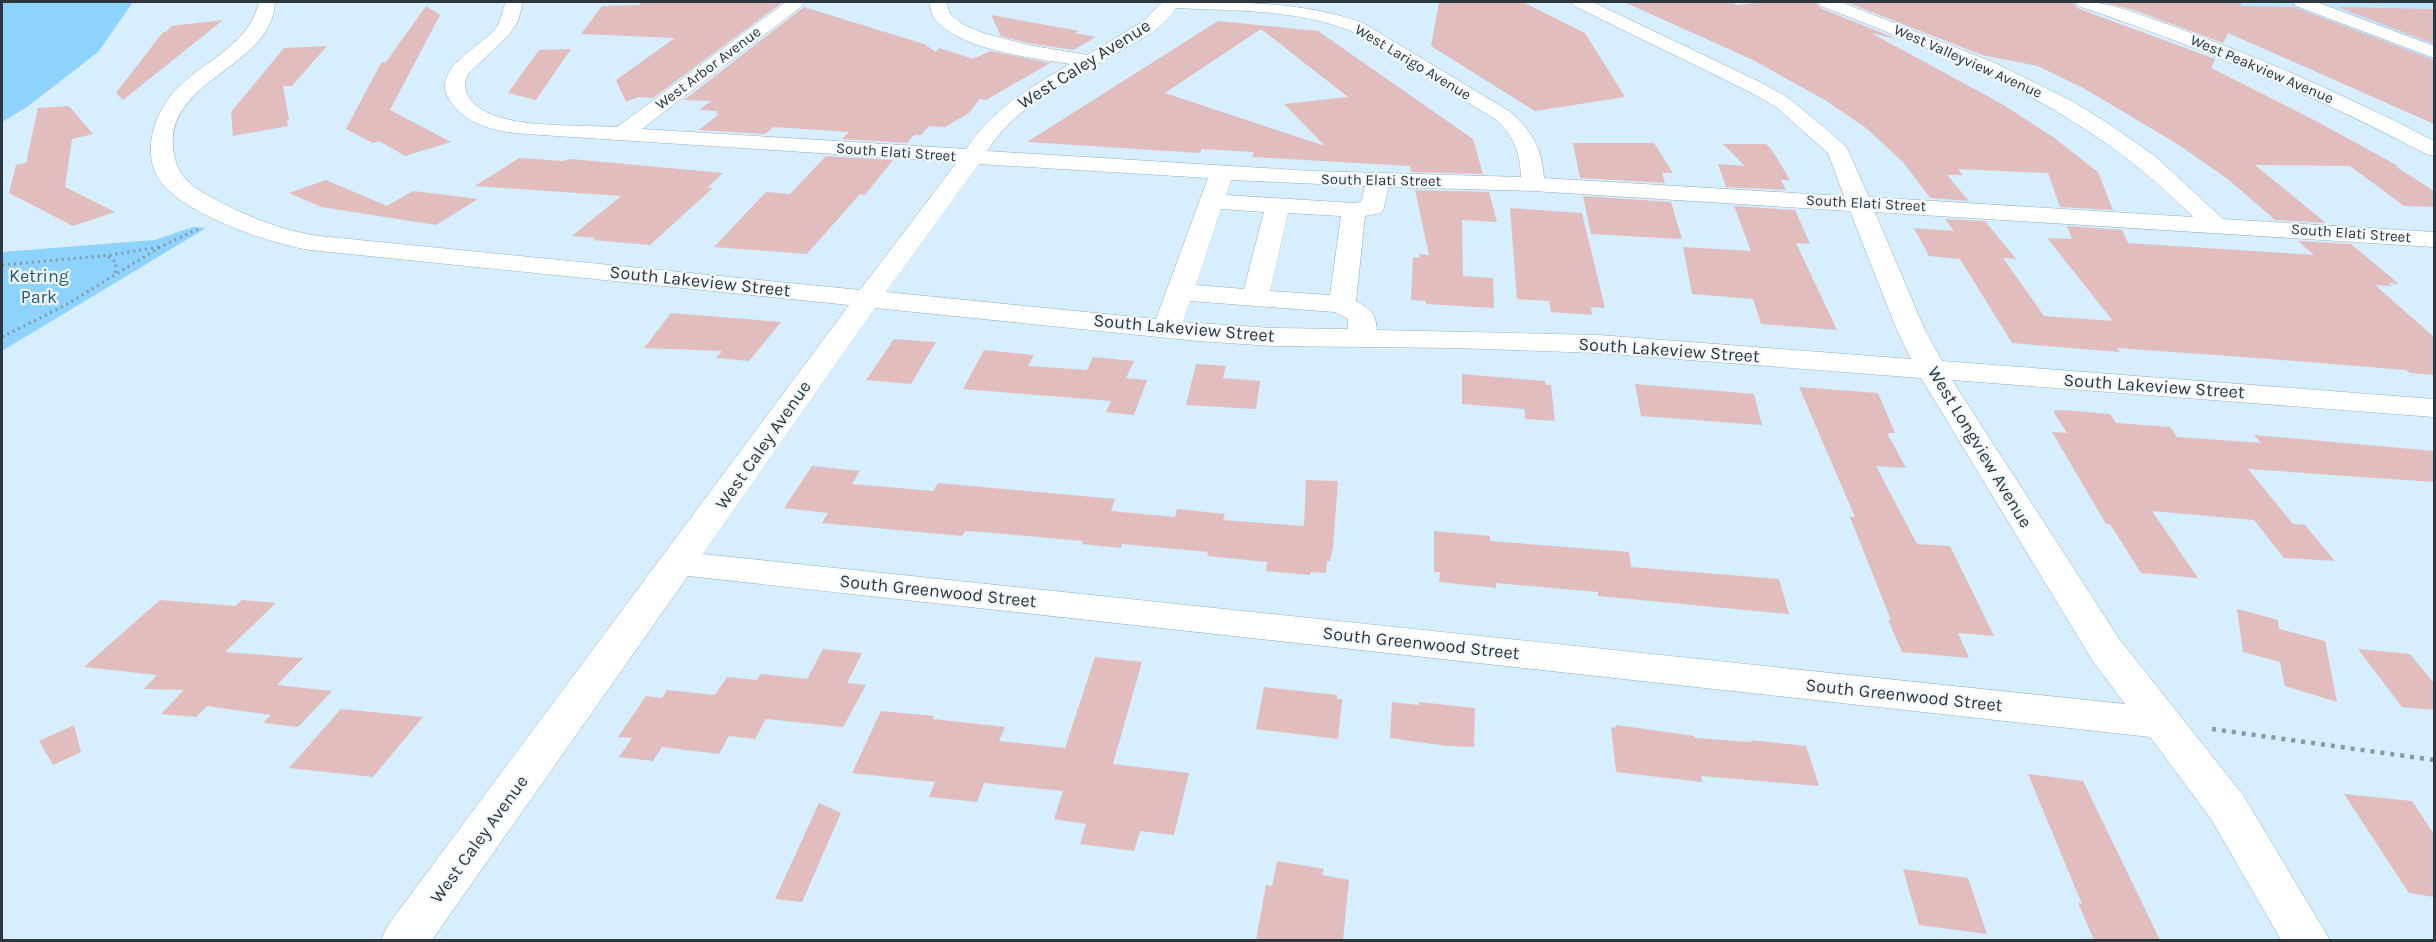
<svg xmlns="http://www.w3.org/2000/svg" width="2436" height="942" font-family="Karla,sans-serif">
<rect width="100%" height="100%" fill="#d6eefe"/>
<path fill="#c0e6ff" d="M2220 2H2434V64L2403 48Z"/>
<path fill="#8dd3fe" d="M2 2H133L98 52 27 107 2 122Z
M193 227 206 228 2 351V252L155 240Z"/>
<path fill="#e2bdbe" fill-rule="evenodd" d="M640 2H783L653 98 638 97 626 102 616 80 675 38 581 34 602 6 640 5Z
M1439 2H1523L1585 33 1625 97 1535 111 1431 46Z
M1624 2H1729L1737 5 1763 2H1816L1820 8 1897 39 1871 33 2002 104 2053 137 2098 172 2113 210 2060 207 2048 173 1958 169 1963 175H1947L1969 201 1930 198 1903 162 1866 128 1825 100 1753 60Z
M1846 2H2073L2077 8 2215 59 2211 68 2316 121 2398 166H2395L2434 191V207L2404 206 2350 166 2255 165 2326 223 2275 220 2229 180 2179 145 2085 89 2038 66 1982 55Z
M2102 2H2241V6L2294 7 2434 60V124L2228 33 2223 43 2134 10Z
M426 6 440 15 390 110 451 142 405 156 379 141 373 143 346 129 381 63 386 62Z
M804 7 924 44 936 52 939 48 973 59 990 51 1050 63 986 100 980 99 969 113 945 127 929 126 921 135H914L907 143 842 139 849 132 774 127 765 134 699 130 719 114H715L718 111 699 110 711 101 684 100Z
M2338 7 2434 9V44Z
M991 15 1079 31 1075 33 1096 37 1073 50 1028 43 1001 36Z
M223 20 123 100 116 93 163 32H166L171 26Z
M1218 21 1318 31 1473 139 1483 174 1411 172 1410 166 1252 157 1254 152 1202 149 1200 153 1027 142ZM1261 29 1348 97 1284 104 1325 146 1165 93Z
M327 46 292 86H283L289 120H287L288 126 233 136 231 112 284 48Z
M571 49 536 100 508 93 539 50Z
M69 106 93 134 72 139 65 187 115 212 73 226 9 193 16 165 26 163 38 108Z
M1573 143H1654L1673 173H1662L1665 183 1580 178Z
M1723 144H1766L1772 150 1790 180H1781L1786 190 1726 187 1718 164 1745 166Z
M826 156 893 160 865 195 860 194 807 254 714 247 766 192 790 194Z
M519 158 563 161 571 159 723 173 707 188H713L650 245 593 240 596 238 572 236 621 196 475 186Z
M326 180 387 206 413 191 478 199 436 225 321 207 289 193Z
M1415 190 1489 192 1497 222 1462 220 1463 276 1493 278 1494 308 1426 304V301L1411 300 1413 257 1420 258 1419 254 1429 255Z
M1583 196 1671 202 1682 239 1591 234Z
M1734 206 1795 210 1810 244 1796 243 1837 330 1761 324 1753 299 1692 294 1683 247 1751 251Z
M1510 208 1582 213 1605 308 1591 307 1592 315 1551 312 1549 301 1517 299Z
M1945 219 1985 221 2016 259 2003 258 2044 316 2113 321 2047 238 2072 239 2067 226 2122 230 2128 243 2314 255 2298 241 2351 244 2399 284 2388 283 2392 286 2375 285 2434 337V375L2410 373 2406 370 2257 358 2117 348 2120 352 2012 343 1960 259 1929 256 1914 228 1954 231Z
M671 313 781 322 749 361 716 358 722 351 644 348Z
M894 339 936 342 911 384 866 380Z
M984 350 1034 355 1028 366 1087 370 1093 357 1134 361 1126 378 1147 380 1134 415 1106 412 1111 401 963 389Z
M1196 364 1226 366 1223 378 1260 381 1256 409 1186 405Z
M1462 374 1545 381 1546 385H1551L1555 421 1525 419V409L1462 404Z
M1635 384 1754 394 1762 425 1641 416Z
M1799 387 1878 393 1895 433H1887L1906 468 1876 466 1917 544 1950 546 1994 636 1958 633 1969 658 1902 652 1888 620H1891L1850 517H1855Z
M2063 410 2110 414 2116 423 2170 427 2177 437 2261 443 2254 435 2434 451V482L2248 469 2293 524 2305 525 2335 561 2284 558 2254 520 2152 511 2198 578 2141 573 2110 524H2106L2052 432 2067 433 2053 411Z
M812 466 860 471 852 484 933 491 938 483 1115 499 1111 511 1175 517 1177 509 1225 514 1223 520 1304 526 1306 480 1338 481 1333 547 1330 561H1327L1326 573 1311 572 1310 575 1266 571 1267 562 1207 556 1208 552 1122 544 1121 548 1082 544 1083 541 983 532 965 531 962 536 822 523 828 513 784 508Z
M1434 531 1490 536V541L1629 552 1631 567 1779 579 1789 614 1598 596V592L1496 583V588L1439 582 1440 572H1434Z
M160 600 235 606 242 600 276 603 225 652 303 658 277 685 332 691 298 727 263 723 271 715 207 706 196 717 161 714 184 690 144 689 157 675 84 667Z
M2237 609 2278 620 2279 629 2325 641 2337 702 2285 686 2280 662 2243 652Z
M823 649 862 653 847 683 866 685 843 727 766 719 755 739 729 736 719 754 662 747 653 761 619 757 632 738 618 737 646 696 662 698 667 690 715 695 727 677 757 680 761 674 807 679Z
M2358 649 2410 654 2434 683V710L2402 707Z
M1095 657 1142 662 1113 764 1189 773 1174 835 1140 831 1134 851 1080 844 1086 824 1054 819 1063 791 984 783 977 802 929 797 935 782 852 773 881 711 934 716 933 719 1005 727 999 741 1065 748Z
M1264 687 1337 695V699H1342L1338 739 1256 729Z
M1392 702 1419 705V702L1475 708 1474 747 1447 746 1390 738Z
M341 709 423 717 373 777 289 768Z
M74 725 81 752 53 765 39 741Z
M1616 725 1694 736 1695 738 1752 742 1751 740 1806 746 1819 786 1701 776 1702 782 1616 772 1611 727 1615 728Z
M2028 774 2083 781 2160 940H2094L2078 903 2082 904Z
M2344 794 2412 801 2434 834V897L2409 893Z
M819 803 841 813 802 902 775 899Z
M1277 861 1324 869 1322 875 1349 880 1343 940H1256L1266 885 1272 886Z
M1903 869 1968 878 1987 934 1919 925Z"/>
<g fill="none" stroke-linecap="round" stroke-linejoin="round">
<g stroke="#91aec1" stroke-width="1">
<path id="minor" d="M259 2H275C272 69 160 80 174 154 178 177 192 187 211 197 244 215 281 231 319 236L860 290 957 162 526 134C500 132 471 127 454 106 424 71 477 51 496 28 502 20 502 10 506 2H523L518 21 509 35 468 74C456 98 485 115 506 119 536 127 584 125 617 127L786 2H804L802 6 642 129 966 149C992 110 1030 87 1070 64 1033 58 959 50 935 19 931 14 930 7 930 2H946L950 14 962 24 983 33 1028 45 1087 55 1144 21 1162 2C1230 2 1299 0 1363 23L1509 111C1532 130 1542 148 1544 178L1844 196 1828 153 1776 107 1750 92 1574 6 1571 2H1593L1764 84 1790 99 1846 146 1869 197 2193 217C2085 107 1961 61 1821 6L1818 2H1841L1995 63 2072 101 2109 124 2155 156 2223 219 2434 232V247L1875 212 1924 328 1942 361 2434 399V417L1952 380 2120 640 2243 795 2330 940H2281L2211 819 2150 737 688 576 432 940H381L388 925 849 305 310 250C268 243 193 217 164 186 140 159 152 117 173 93 202 60 248 48 259 2ZM1176 8C1234 11 1296 9 1351 31L1495 119C1514 136 1520 151 1521 177L1313 171 987 151C1017 104 1072 79 1118 52 1138 41 1164 29 1176 8ZM979 164 1208 178 1156 319 886 292ZM1231 180 1365 186 1361 202 1354 203 1226 195ZM1388 187 1533 191 1850 211 1896 328 1911 359 1599 335 1377 330C1376 313 1370 309 1356 301L1365 216 1381 213 1384 208ZM1221 209 1264 212 1244 289 1196 285ZM1288 213 1341 216 1330 295 1270 291ZM1190 301 1335 312 1348 319V329L1272 328 1183 322ZM875 308 1198 341 1272 346 1455 348 1599 353 1921 378 2092 660 2125 704 703 554Z
M2075 2C2106 0 2138 14 2167 24 2259 57 2348 96 2434 141V156L2426 154C2314 95 2198 46 2078 6Z
M2293 2H2317L2434 46V58L2296 6Z"/>
</g>
<path stroke="#8799a5" stroke-width="3" stroke-dasharray="2 4" stroke-linecap="butt" d="M108 257 116 262 115 276
M2 265 111 255 159 247
M2 337 66 305 160 247 198 229"/>
<path stroke="#8799a5" stroke-width="4.5" stroke-dasharray="4 6" stroke-linecap="butt" d="M2212 729 2434 760"/>
<use href="#minor" fill="#fff" fill-rule="evenodd"/>
</g>
<g text-anchor="middle" dominant-baseline="central" stroke-width="4.5" stroke-linejoin="round" paint-order="stroke">
<g font-size="15" fill="#2c373f" stroke="#f2f8fc">
<text transform="translate(1968 61) rotate(24)">West Valleyview Avenue</text>
<text transform="translate(1413 62) rotate(31)">West Larigo Avenue</text>
<text transform="translate(708 68) rotate(-37)">West Arbor Avenue</text>
<text transform="translate(2262 69) rotate(23)">West Peakview Avenue</text>
<text transform="translate(896 152) rotate(4)">South Elati Street</text>
<text transform="translate(1381 180) rotate(1)">South Elati Street</text>
<text transform="translate(1866 203) rotate(3)">South Elati Street</text>
<text transform="translate(2351 233) rotate(4)">South Elati Street</text>
</g>
<g font-size="18" fill="#2c373f" stroke="#f2f8fc">
<text transform="translate(1084 64) rotate(-32)">West Caley Avenue</text>
<text transform="translate(700 281) rotate(6)">South Lakeview Street</text>
<text transform="translate(1184 328) rotate(5)">South Lakeview Street</text>
<text transform="translate(1669 350) rotate(4)">South Lakeview Street</text>
<text transform="translate(2154 386) rotate(4)">South Lakeview Street</text>
<text transform="translate(763 445) rotate(-55)">West Caley Avenue</text>
<text transform="translate(1980 447) rotate(59)">West Longview Avenue</text>
<text transform="translate(938 591) rotate(6)">South Greenwood Street</text>
<text transform="translate(1421 643) rotate(6)">South Greenwood Street</text>
<text transform="translate(1904 695) rotate(6)">South Greenwood Street</text>
<text transform="translate(479 839) rotate(-54)">West Caley Avenue</text>
</g>
<g font-size="18" fill="#215b7a" stroke="#f2f8fc">
<text x="39" y="276">Ketring<tspan x="39" dy="21">Park</tspan></text>
</g>
</g>
<rect width="2436" height="942" fill="none" stroke="#2c373f" stroke-width="6"/>
</svg>
